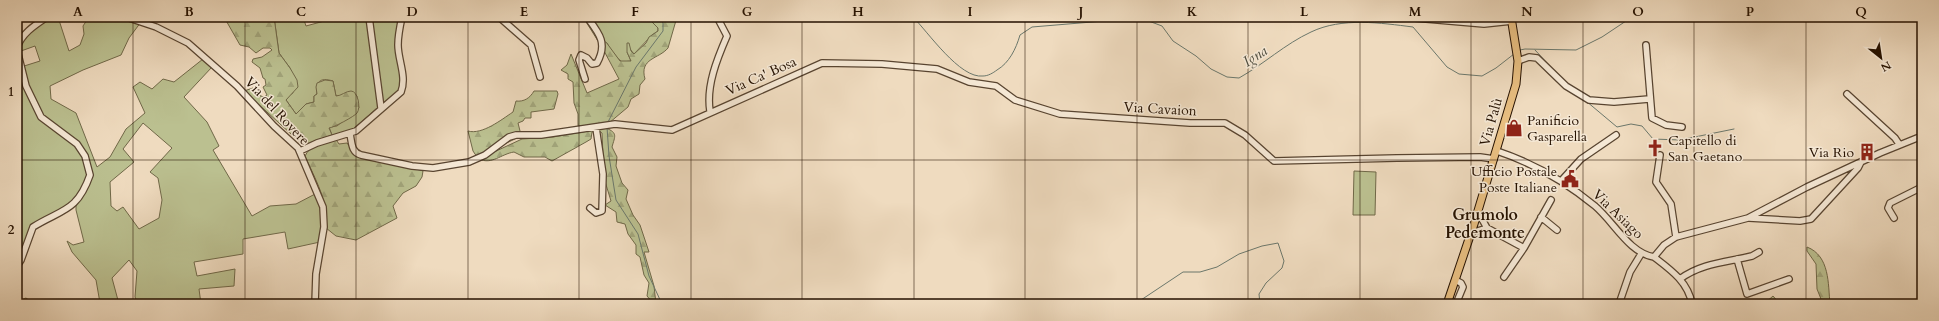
<svg xmlns="http://www.w3.org/2000/svg" width="1939" height="321" font-family="Cardo,serif">
<defs>
<pattern id="forest-firs" width="22" height="20" patternUnits="userSpaceOnUse"><rect width="22" height="20" fill="#bbc090"/><path d="M5 1l3.5 6h-7zM16 11l3.5 6h-7z" fill="#a1a47a"/></pattern>
</defs>
<rect width="100%" height="100%" fill="#efdbbf"/>
<filter id="stains"><feTurbulence type="fractalNoise" baseFrequency=".005" numOctaves="4"/><feColorMatrix values="0 0 0 0 .2 0 0 0 0 .09 0 0 0 0 .02 0 0 0 .5 -.17"/></filter>
<radialGradient id="worn" r=".72"><stop offset=".6" stop-color="#630" stop-opacity="0"/><stop offset="1" stop-color="#630" stop-opacity=".3"/></radialGradient>
<path fill="#bbc090" stroke="#706848" fill-rule="evenodd" d="M49 17H58L69 51 80 45 84 34 83 26 89 17H127L141 22 129 38 121 55 83 70 50 86 51 99 76 113 97 167 110 157 126 129 145 113 133 87 140 82 152 89 163 79 174 82 203 59 212 67 184 97 207 122 219 146 213 150 252 216 270 206 296 204 317 193 323 212 320 242 288 249 285 232 243 239V254L194 262 197 276 235 269 234 286 199 289 201 304H138L135 297 137 271 129 260 112 278 119 304 100 303 96 280 72 252 67 241 73 245 84 242 76 210V203L34 226 21 257 24 262 17 268V54L21 67 40 61 35 46 21 51C18 32 36 26 49 17ZM143 123 172 148 150 172 158 178 162 200 159 218 139 229 123 207 117 211 111 206 110 182 134 162 123 149Z
M274 17H303L306 26 339 17H401L397 47 402 82 397 93 377 108 351 131 332 135 329 127 337 126 359 108 357 96H336L333 81C319 77 316 82 317 94L314 96V102L306 104 296 114 286 100 288 96 293 93 290 68 279 53Z
M583 17H647L658 28V31L652 35 634 54 630 49 627 52 631 61 622 62C617 58 610 49 607 43L603 49Z
M1354 171 1376 172 1375 215H1353Z
M1773 296 1780 304H1764Z
M26 298 34 304H17V302Z"/>
<path fill="url(#forest-firs)" stroke="#706848" d="M224 17H274L279 53 290 68 297 80 298 87 286 100 296 114 306 104 314 102V96L317 94 316 87 317 83 325 80 333 81 336 96C341 96 346 91 351 91 358 91 361 108 357 113 355 116 333 128 329 128L332 135 303 145 244 91 253 88 255 94 264 97 267 95 263 87 266 85 265 79 263 78 260 68 252 62 253 59 262 57 272 50 270 48H263L256 53 249 47 240 45Z
M647 17H677L668 48C659 59 639 58 645 79L640 85 639 94 631 99 628 107 609 123 578 128V114L574 103 573 82 568 79V74L561 70 567 65 571 54 587 93 619 79 603 49 604 42H606L620 61H631L627 52V43H629L631 51 634 54 646 43 649 37 658 31V28Z
M534 91H557L558 94 554 109 531 112V118H525L523 121 518 123 520 131 516 138H517L477 157 473 151 468 131C482 135 501 120 513 112L516 101C524 102 530 98 534 91Z
M606 128C618 133 615 136 612 147L617 157 616 166 622 183 628 190 626 199 633 215 640 225 649 252H644L654 286 656 304 653 303 647 296 649 283 644 275 640 257 636 254V245L628 234 625 224 617 222 616 212 605 205 611 201 604 178 602 133 599 131 592 132 591 139 586 142 552 161 545 157H524L514 152C501 154 492 165 479 159L522 139 553 137Z
M335 138 339 144 347 143 357 156 403 165 423 171 422 177 416 186 403 193 393 206 397 218 356 240 336 236 326 228C329 202 315 179 305 156 310 145 324 142 335 138Z
M1807 247C1830 256 1828 284 1830 304H1823L1817 289 1816 264 1807 251Z"/>
<g fill="none" stroke-linecap="round" stroke-linejoin="round">
<path stroke="#6b776b" stroke-width="1" d="M877 17H878
M913 17C928 32 960 79 983 76 988 76 993 73 997 70 1009 63 1016 49 1020 35L1032 27 1104 21 1146 20 1162 26 1173 41 1196 56 1211 69 1227 77 1239 78C1264 64 1285 44 1311 32 1342 17 1381 23 1413 27L1447 67 1459 74 1482 76 1496 68 1514 54
M1520 50 1525 49 1576 50 1602 37 1632 17
M1535 50 1564 81
M1586 101 1617 127 1631 124 1642 126 1653 139 1680 140 1734 129
M607 124 636 67 663 31V23L660 17
M607 127 609 156 616 200 638 234 649 276 662 304
M817 304 835 301 836 304
M1135 304 1183 272H1200L1217 267 1239 254 1262 246 1278 243 1284 261 1282 268 1266 283 1259 294 1260 304"/>
<g stroke="#584430" stroke-width="8">
<path id="minor" d="M126 17 156 27 188 43 237 86 274 126 298 148 323 207 324 227 316 274 315 304
M369 17 381 108
M499 17 531 45 540 77
M1403 17 1484 24 1512 21
M1646 45 1652 118 1666 125 1682 127
M17 48C21 34 35 25 47 17
M17 50 26 86 41 117 77 144 85 156 90 175C77 212 62 209 33 227L21 260 17 266
M1518 61 1529 57 1537 58 1566 86 1589 100 1614 102 1649 99
M585 79 579 60 581 55 587 58 592 64 597 63C608 43 599 33 587 17
M1847 94 1895 138 1899 144
M710 111C706 86 717 59 727 36L717 17
M350 134C352 143 351 152 361 155L412 166 433 168 469 162 485 155 509 137 516 135H541L615 124 672 130 822 63 882 64 937 69 969 82 996 86 1015 100 1060 114 1190 123H1225L1245 135 1274 161 1397 158 1480 157 1494 159
M300 151 317 143 356 131 401 92C407 77 398 60 398 45 398 36 400 26 402 17
M1497 151C1533 163 1566 182 1595 206 1614 222 1629 253 1654 257L1664 245 1676 237 1748 218 1807 187 1880 153 1922 136
M1660 155 1656 182 1671 204 1676 237
M1561 181 1581 159 1616 135
M590 208 596 213 602 211 603 174 596 128
M1478 212 1487 228 1524 248 1551 200
M1541 217 1557 230
M1749 218 1800 221 1811 219 1858 168 1861 162
M1894 218 1888 208 1890 203 1922 187
M1471 233 1487 228
M1654 257C1671 270 1688 282 1692 304
M1737 259 1747 294 1789 279
M1504 277 1524 248
M1680 279C1701 263 1728 262 1752 256L1759 252
M1455 280 1461 283 1463 287 1456 304
M1396 304H1403
M1619 304 1630 272 1641 254"/>
</g>
<g stroke="#251100" stroke-width="9">
<path id="major" d="M1447 304 1474 224 1516 84 1518 61 1511 17"/>
</g>
<use href="#minor" stroke="#f5e8d5" stroke-width="5.5"/>
<use href="#major" stroke="#e8be80" stroke-width="7"/>
</g>
<path fill="none" stroke="#251100" stroke-width="1" stroke-opacity="0.55" d="M133 17V304M245 17V304M356 17V304M468 17V304M579 17V304M691 17V304M802 17V304M914 17V304M1025 17V304M1137 17V304M1248 17V304M1360 17V304M1471 17V304M1583 17V304M1694 17V304M1806 17V304M17 160H1922"/>
<defs>
<g id="shop-bare" transform="scale(1.38)"><path d="M-5-2.5h2.3a2.7 3.5 0 0 1 5.4 0H5L5.5 6h-11ZM-1.5-2.5h3a1.5 2.3 0 0 0-3 0Z" fill="#8f2418" stroke="#f5e8d5" stroke-width="2.5" paint-order="stroke"/></g>
<g id="church-bare" transform="scale(1.38)"><path d="M-1.2-6h2.4v3.5h3.3v2.4h-3.3V6h-2.4V-.1h-3.3v-2.4h3.3Z" fill="#8f2418" stroke="#f5e8d5" stroke-width="2.5" paint-order="stroke"/></g>
<g id="building-bare" transform="scale(1.38)"><path d="M-4-6H4V6H1V3H-1V6H-4ZM-2.5-4.3h1.7v1.8h-1.7ZM.8-4.3h1.7v1.8H.8ZM-2.5-1h1.7V.8h-1.7ZM.8-1h1.7V.8H.8Z" fill="#8f2418" stroke="#f5e8d5" stroke-width="2.5" paint-order="stroke"/></g>
<g id="civic-bare" transform="scale(1.38)"><path d="M-.6-6.5H3V-4.5H.6V-3L4-1V1h2V6H-6V1h2V-1L-.6-3ZM-1.2 2.5V6h2.4V2.5Z" fill="#8f2418" stroke="#f5e8d5" stroke-width="2.5" paint-order="stroke"/></g>
</defs>
<g fill-rule="evenodd">
<use href="#shop-bare" x="1514" y="128"/>
<use href="#church-bare" x="1655" y="148"/>
<use href="#building-bare" x="1867" y="152"/>
<use href="#civic-bare" x="1570" y="179"/>
</g>
<g text-anchor="middle" dominant-baseline="central" stroke-width="3" stroke-linejoin="round" paint-order="stroke">
<g font-size="14" fill="#251100" stroke="#f5e8d5">
<text transform="translate(761 76) rotate(-24)">Via Ca' Bosa</text>
<text transform="translate(1160 109) rotate(3)">Via Cavaion</text>
<text transform="translate(277 111) rotate(47)">Via del Rovere</text>
<text transform="translate(1491 122) rotate(-74)">Via Palù</text>
<text transform="translate(1618 214) rotate(44)">Via Asiago</text>
</g>
<g font-size="14" fill="#251100" stroke="#f5e8d5" text-anchor="start">
<text x="1527" y="120">Panificio<tspan x="1527" dy="16">Gasparella</tspan></text>
<text x="1668" y="140">Capitello di<tspan x="1668" dy="16">San Gaetano</tspan></text>
<text x="1854" y="152" text-anchor="end">Via Rio</text>
<text x="1557" y="171" text-anchor="end">Ufficio Postale<tspan x="1557" dy="16">Poste Italiane</tspan></text>
</g>
<g font-size="15" font-style="italic" fill="#4e4c3e" stroke="#f5e8d5">
<text transform="translate(1255 56) rotate(-33)">Igna</text>
</g>
<g font-size="16" font-weight="bold" fill="#251100" stroke="#f5e8d5">
<text x="1485" y="215">Grumolo<tspan x="1485" dy="18">Pedemonte</tspan></text>
</g>
</g>
<rect width="1939" height="321" fill="none" stroke="#efdbbf" stroke-width="44"/>
<g transform="translate(1881 58) rotate(150)" stroke="#f5e8d5" stroke-width="3" paint-order="stroke">
<path d="M0-3L7 15L0 10L-7 15Z" fill="#251100"/>
<text y="-6" font-size="11" font-weight="bold" text-anchor="middle" fill="#251100">N</text>
</g>
<rect x="22" y="22" width="1895" height="277" fill="none" stroke="#251100" stroke-width="1.5"/>
<g font-size="13" text-anchor="middle" font-weight="bold" fill="#251100">
<text x="78" y="16">A</text>
<text x="189" y="16">B</text>
<text x="301" y="16">C</text>
<text x="412" y="16">D</text>
<text x="524" y="16">E</text>
<text x="635" y="16">F</text>
<text x="747" y="16">G</text>
<text x="858" y="16">H</text>
<text x="970" y="16">I</text>
<text x="1081" y="16">J</text>
<text x="1192" y="16">K</text>
<text x="1304" y="16">L</text>
<text x="1415" y="16">M</text>
<text x="1527" y="16">N</text>
<text x="1638" y="16">O</text>
<text x="1750" y="16">P</text>
<text x="1861" y="16">Q</text>
<text x="11" y="96">1</text>
<text x="11" y="234">2</text>
</g>
<rect width="100%" height="100%" filter="url(#stains)"/>
<rect width="100%" height="100%" fill="url(#worn)"/>
</svg>
